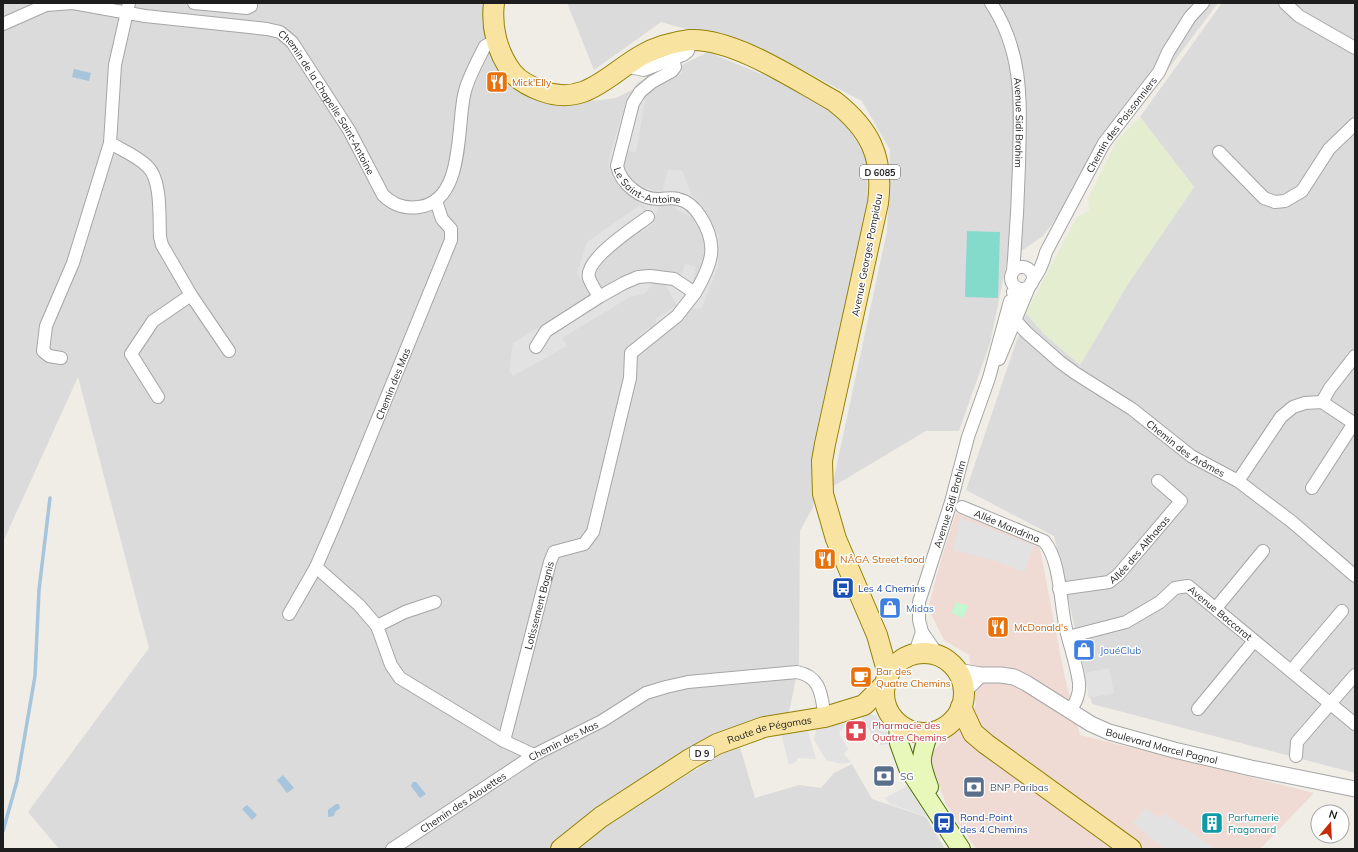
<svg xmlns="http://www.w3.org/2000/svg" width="1358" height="852" font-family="Mulish,sans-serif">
<rect width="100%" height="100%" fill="#efede5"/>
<path fill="#dcdbdb" d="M3 3H490L489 51 506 81 532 99 559 105 616 98 708 52 783 83 839 116 868 157 867 215 823 405 813 507 800 531 799 663 789 712 677 761 557 849H59L28 812 149 648 78 377 3 542Z
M567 3H1218L1043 236 1007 261 990 343 959 431H926L832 487 887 231 890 150 862 101 768 52 661 22 594 70Z
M1222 3H1355V773L1092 704 1054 536 966 490 1026 313 1043 333 1080 365 1128 284 1194 187 1140 117Z
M739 744 755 798 799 785 821 788 834 773 852 764 872 799 926 817 945 849H572L608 822Z"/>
<path fill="#efdbd4" d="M956 513 1039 544 1065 678 1080 735 1314 793 1260 849H976L946 804 928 757 976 705 969 655 944 640 928 608 941 560Z"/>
<path fill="#e5edd0" d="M1140 117 1194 187 1128 284 1080 365 1043 333 1026 313 1077 217 1089 211 1088 199 1116 142Z"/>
<path fill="#c3f7d2" d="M956 602 968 606 963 618 952 613Z"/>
<path fill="#85dbcb" d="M967 231 1000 232 998 298 965 297Z"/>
<path fill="#e2e2e2" d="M679 52 682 73 655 83 641 96 645 101 636 152 623 151 620 162 625 175 639 185 663 193 655 217 613 179 609 169V158L626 101 637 83 663 67Z
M668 170H682L692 195 701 203 719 236 718 267 702 308 689 309 705 267 706 240 693 217 677 210 663 190Z
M640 205 655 223 613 251 594 273 600 286 589 292 577 273 587 242Z
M685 264 696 267 685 313 678 324 646 344 640 334 656 324V318L677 306 665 284 653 282 646 293 630 297 562 338 567 346 513 376 509 371 513 343 627 274 652 270 682 274Z
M960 518 1034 545 1024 572 993 560 953 550Z
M1109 668 1114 693 1089 698 1084 673Z
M867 714 874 715 881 720 887 731 890 744 879 745 861 717Z
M841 720 844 727 839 733 848 749 844 754 851 762 842 764 826 760 814 739 816 730Z
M808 731 816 759 798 758 796 762 789 765 781 734Z
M909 785 920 805 928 817 890 804 885 798Z
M1145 809 1161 818 1164 813 1215 849H1165L1133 823Z"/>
<path fill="#a6c4db" d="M74 69 91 73 89 81 72 77Z
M283 775 294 788 287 793 277 780Z
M413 782H416L426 794 420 798 411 786Z
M336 804H339L340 808 335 812 334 816 328 817V810Z
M247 805 257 815 252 820 242 809Z"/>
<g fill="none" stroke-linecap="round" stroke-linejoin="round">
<path stroke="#a6c4db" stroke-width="3.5" d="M3 831 17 781 35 676 39 590 50 498"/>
<g stroke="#a5a5a5" stroke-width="14">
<g id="minor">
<path d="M129 3 115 65 110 143C122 150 137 156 147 166 162 179 159 217 160 237L162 245 191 295 229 351"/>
<path d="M194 3 247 8 251 6"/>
<path id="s1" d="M991 3C1025 55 1020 106 1019 165 1018 200 1016 236 1013 271"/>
<path d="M1285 3 1299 16 1355 48"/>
<path id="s2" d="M3 24 46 5 73 3 145 16 267 29 280 32 292 42 349 130 383 195C393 205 405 209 419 207 466 201 456 123 465 91 469 76 478 60 485 46L496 41"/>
<path id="s3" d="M673 58 675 67 672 71 652 82 640 92 633 103 617 166C621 184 641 200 660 199 666 199 672 197 678 199 687 201 695 208 700 216 719 245 712 264 695 293"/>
<path d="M624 66 644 70 683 55 688 51 691 40"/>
<path d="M1219 152 1264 198 1275 202 1285 201 1302 191 1329 149 1355 124"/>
<path d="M436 201 442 219 451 229V240L336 521 316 567 359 605 377 626 391 665 400 678 504 741 534 755"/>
<circle cx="1022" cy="278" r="11"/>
<path id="s4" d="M1031 283C1039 273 1043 264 1046 252L1104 143 1159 72 1168 52 1190 17 1203 3"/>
<path id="s5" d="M1013 292 1016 301 1014 314 1016 321 1027 333 1060 362 1075 373 1132 409 1191 456 1238 481 1291 521 1355 576"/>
<path d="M599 297C596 291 591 284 589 278 584 259 635 227 648 217"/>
<path d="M61 358 49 356 43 351 46 326 73 263 110 143"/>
<path d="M999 359 1029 287"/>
<path d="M158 397 131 354 153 321 191 295"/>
<path d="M1322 402 1330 388 1355 356"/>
<path d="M1238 481 1281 417 1293 407 1305 403 1322 402 1355 424"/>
<path d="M1312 488 1354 423"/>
<path id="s6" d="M962 507 1044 541C1061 561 1060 604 1066 629 1070 647 1077 665 1079 683 1080 694 1076 702 1070 711"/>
<path id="s7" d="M1059 589 1109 582 1118 575 1181 501 1158 481"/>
<path d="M1216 608 1263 551"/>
<path d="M289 614 316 567"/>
<path d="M377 626 405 612 435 602"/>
<path id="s8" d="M1068 637 1126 622 1160 602 1175 588 1188 586 1355 724"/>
<path d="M915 653 922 632"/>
<path id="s9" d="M938 655 922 632 919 620V602L951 502 968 437 989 378 1010 301"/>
<path d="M1291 671 1342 611"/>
<path d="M1198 709 1254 641"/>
<path id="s10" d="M504 741 550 562 554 552 584 544 593 532 630 378 631 353 677 316 695 293 674 279 650 276 638 277 624 283 599 297 546 331 536 347"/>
<path d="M1296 756 1297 742 1355 675"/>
<path id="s11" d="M392 849 534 755 602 721 646 693 666 687 688 682 797 672C822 677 821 696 825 717"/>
</g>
</g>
<g stroke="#a5a5a5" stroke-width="17">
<g id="tertiary">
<path id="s12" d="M958 671 980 675H1001L1014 677 1026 683 1091 724 1109 732 1174 750 1251 768 1355 789"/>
<path d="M964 691 980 675"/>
</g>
</g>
<g stroke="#517209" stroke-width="20">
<path id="secondary" d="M898 723 899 743 908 768 961 849
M929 732C920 760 919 760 929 787"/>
</g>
<g stroke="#938105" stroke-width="22">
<g id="primary">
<path d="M494 3C491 27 497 52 512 72 519 81 531 87 542 91 585 107 608 74 642 55 656 47 674 42 690 40 734 38 796 80 834 101 870 129 884 157 878 203L825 444 822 461 823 494 836 539 877 635 888 674"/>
<circle cx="924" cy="693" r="40"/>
<path d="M961 707 973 733 986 744 1131 849"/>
<path id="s13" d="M561 849 601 817 690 759 717 744 764 727 825 717 864 705 884 685"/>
</g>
</g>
<use href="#minor" stroke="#fff" stroke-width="12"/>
<use href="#tertiary" stroke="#fff" stroke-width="15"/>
<use href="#secondary" stroke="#e8f7ba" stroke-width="18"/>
<use href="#primary" stroke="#f8e4a0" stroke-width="20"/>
</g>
<defs>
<g id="restaurant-square" transform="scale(1.15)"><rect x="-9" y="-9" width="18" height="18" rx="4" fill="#e8710a" stroke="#fff"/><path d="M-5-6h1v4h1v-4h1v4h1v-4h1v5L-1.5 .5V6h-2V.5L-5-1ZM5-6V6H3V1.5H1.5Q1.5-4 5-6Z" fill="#fff"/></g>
<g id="bus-square" transform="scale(1.15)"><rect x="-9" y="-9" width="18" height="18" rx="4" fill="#1a4fb4" stroke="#fff"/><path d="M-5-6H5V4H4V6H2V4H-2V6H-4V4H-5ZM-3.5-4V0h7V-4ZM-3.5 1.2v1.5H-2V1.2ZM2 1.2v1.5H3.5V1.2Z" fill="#fff"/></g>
<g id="shop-square" transform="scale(1.15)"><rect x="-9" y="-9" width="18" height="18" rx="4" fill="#3f7fe0" stroke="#fff"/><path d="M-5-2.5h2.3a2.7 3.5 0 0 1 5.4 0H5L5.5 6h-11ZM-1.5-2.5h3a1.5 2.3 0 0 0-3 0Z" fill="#fff"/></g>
<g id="cafe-square" transform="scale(1.15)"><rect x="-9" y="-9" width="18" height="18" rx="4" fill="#e8710a" stroke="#fff"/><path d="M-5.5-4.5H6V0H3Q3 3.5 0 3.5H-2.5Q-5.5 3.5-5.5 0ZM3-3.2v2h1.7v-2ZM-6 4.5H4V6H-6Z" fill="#fff"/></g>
<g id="pharmacy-square" transform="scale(1.15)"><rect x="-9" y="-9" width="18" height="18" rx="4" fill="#e0444e" stroke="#fff"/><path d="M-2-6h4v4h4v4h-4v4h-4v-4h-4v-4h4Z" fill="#fff"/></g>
<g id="bank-square" transform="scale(1.15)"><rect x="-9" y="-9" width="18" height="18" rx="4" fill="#5c6f8a" stroke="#fff"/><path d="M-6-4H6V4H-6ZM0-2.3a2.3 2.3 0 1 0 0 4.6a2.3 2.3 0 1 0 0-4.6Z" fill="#fff"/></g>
<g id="building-square" transform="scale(1.15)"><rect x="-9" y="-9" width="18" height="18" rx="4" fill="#0f9aa8" stroke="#fff"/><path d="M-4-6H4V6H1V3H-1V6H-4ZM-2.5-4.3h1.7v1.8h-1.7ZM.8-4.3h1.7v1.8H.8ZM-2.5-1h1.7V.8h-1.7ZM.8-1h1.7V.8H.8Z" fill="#fff"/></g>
</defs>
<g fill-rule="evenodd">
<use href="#restaurant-square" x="497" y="82"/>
<use href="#restaurant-square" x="825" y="559"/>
<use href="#bus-square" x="843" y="588"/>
<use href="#shop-square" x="890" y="608"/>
<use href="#restaurant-square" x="998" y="627"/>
<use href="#shop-square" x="1084" y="650"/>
<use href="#cafe-square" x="861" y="677"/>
<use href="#pharmacy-square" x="856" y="731"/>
<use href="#bank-square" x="884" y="776"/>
<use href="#bank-square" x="974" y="787"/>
<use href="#bus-square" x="944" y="823"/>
<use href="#building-square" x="1212" y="823"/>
</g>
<g text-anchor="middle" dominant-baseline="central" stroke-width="3" stroke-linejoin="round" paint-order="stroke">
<g fill="#fff" stroke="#626262" stroke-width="1">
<rect x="860" y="165" width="40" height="14" rx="3"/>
<rect x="690" y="746" width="24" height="14" rx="3"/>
</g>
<g font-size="9" font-weight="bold" fill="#1e1e1e">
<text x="880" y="172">D 6085</text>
<text x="702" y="753">D 9</text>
</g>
<g font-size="10" fill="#c56008" stroke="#fff" text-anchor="start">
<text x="512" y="82">Mick'Elly</text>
<text x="840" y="559">NÂGA Street-food</text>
<text x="1014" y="627">McDonald's</text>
<text x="876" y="671">Bar des<tspan x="876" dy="12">Quatre Chemins</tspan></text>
</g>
<g font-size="10" fill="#1e1e1e" stroke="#fff">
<text stroke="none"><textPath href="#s2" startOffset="368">Chemin de la Chapelle Saint-Antoine</textPath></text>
<text stroke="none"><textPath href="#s1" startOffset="125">Avenue Sidi Brahim</textPath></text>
<text stroke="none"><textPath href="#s4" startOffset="183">Chemin des Poissonniers</textPath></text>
<text stroke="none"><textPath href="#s3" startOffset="171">Le Saint-Antoine</textPath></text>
<text transform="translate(867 255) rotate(-79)">Avenue Georges Pompidou</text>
<text transform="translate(393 384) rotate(-68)">Chemin des Mas</text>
<text stroke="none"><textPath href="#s5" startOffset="243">Chemin des Arômes</textPath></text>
<text stroke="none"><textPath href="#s9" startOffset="161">Avenue Sidi Brahim</textPath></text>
<text stroke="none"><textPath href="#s6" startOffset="49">Allée Mandrina</textPath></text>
<text stroke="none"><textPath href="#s7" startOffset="95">Allée des Althaeas</textPath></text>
<text stroke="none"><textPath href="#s10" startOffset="140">Lotissement Bagnis</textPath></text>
<text stroke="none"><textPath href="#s8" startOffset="175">Avenue Baccarat</textPath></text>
<text stroke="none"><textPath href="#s13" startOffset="243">Route de Pégomas</textPath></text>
<text stroke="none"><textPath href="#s11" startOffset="203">Chemin des Mas</textPath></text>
<text stroke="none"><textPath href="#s12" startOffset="221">Boulevard Marcel Pagnol</textPath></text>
<text stroke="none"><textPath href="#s11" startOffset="85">Chemin des Alouettes</textPath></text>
</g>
<g font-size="10" fill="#164399" stroke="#fff" text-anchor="start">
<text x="858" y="588">Les 4 Chemins</text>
<text x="960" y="817">Rond-Point<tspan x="960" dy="12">des 4 Chemins</tspan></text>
</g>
<g font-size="10" fill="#366cbe" stroke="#fff" text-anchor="start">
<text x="906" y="608">Midas</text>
<text x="1100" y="650">JouéClub</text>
</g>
<g font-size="10" fill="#be3a42" stroke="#fff" text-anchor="start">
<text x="872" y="725">Pharmacie des<tspan x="872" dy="12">Quatre Chemins</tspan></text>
</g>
<g font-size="10" fill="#4e5e75" stroke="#fff" text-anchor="start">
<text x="900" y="776">SG</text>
<text x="990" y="787">BNP Paribas</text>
</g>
<g font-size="10" fill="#0d838f" stroke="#fff" text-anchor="start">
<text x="1228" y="817">Parfumerie<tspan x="1228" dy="12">Fragonard</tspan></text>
</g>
</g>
<rect width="1358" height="852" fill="none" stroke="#1e1e1e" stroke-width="8"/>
<g transform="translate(1330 824) rotate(18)"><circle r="19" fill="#ffffff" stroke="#a5a5a5"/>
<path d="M0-3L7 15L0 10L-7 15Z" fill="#c52e07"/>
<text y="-6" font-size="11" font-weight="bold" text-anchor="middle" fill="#1e1e1e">N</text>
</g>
</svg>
